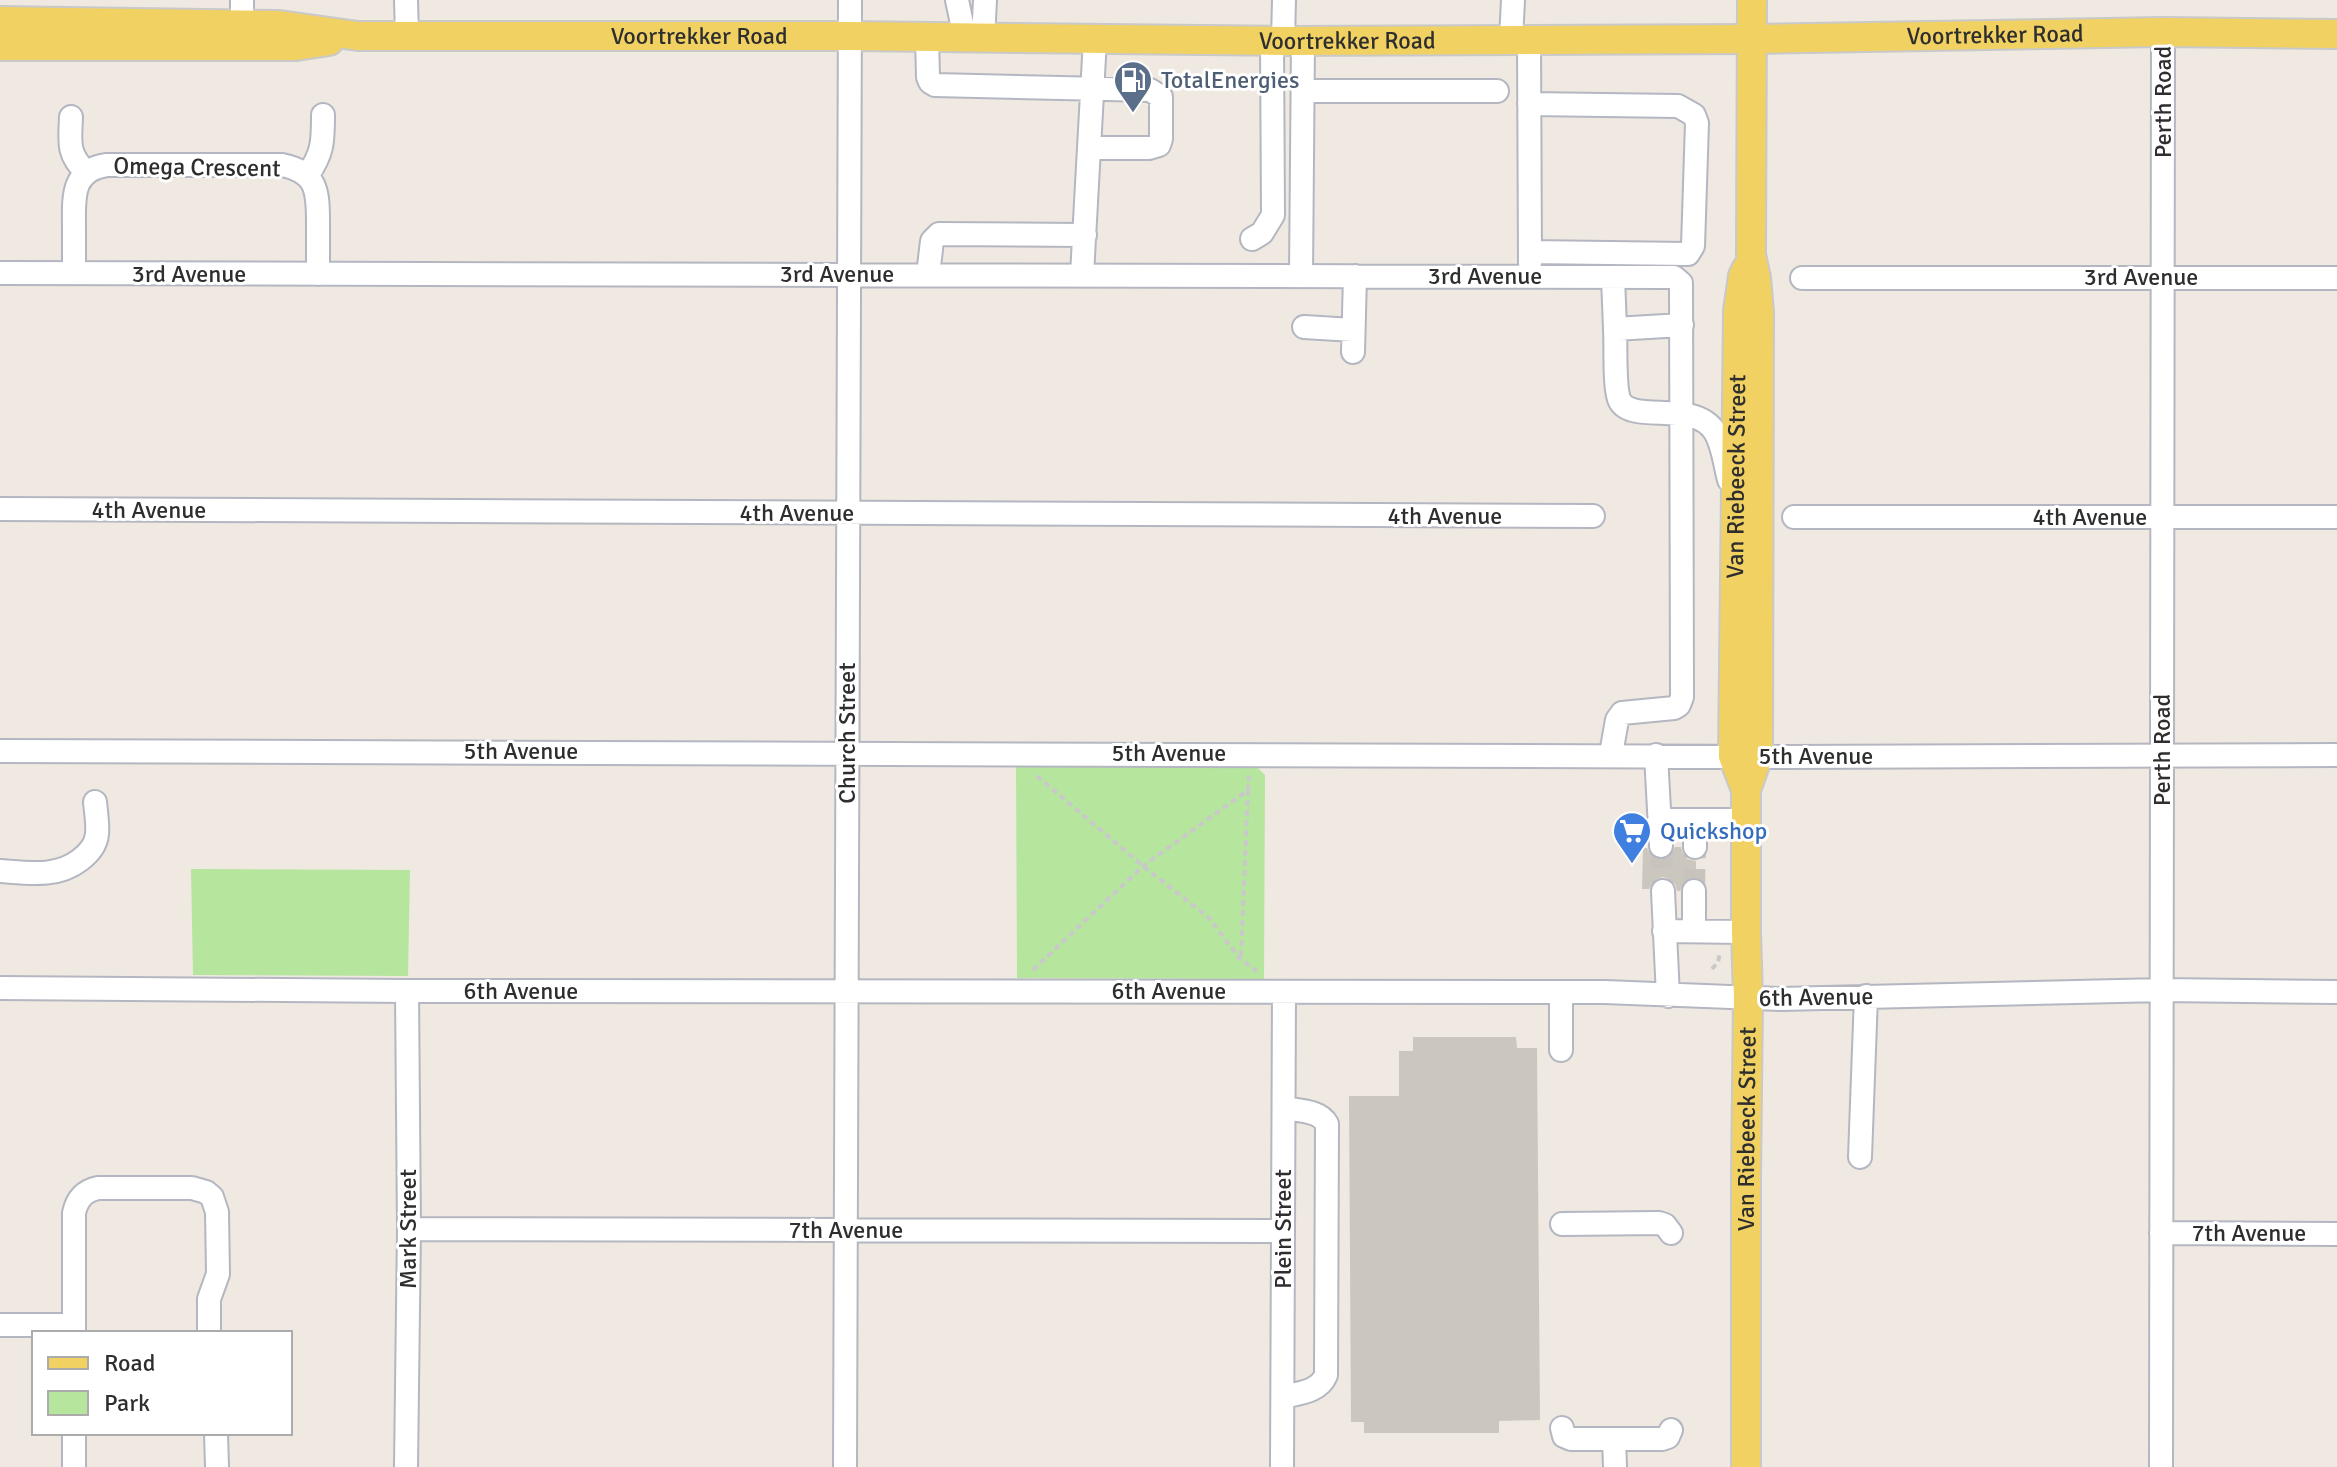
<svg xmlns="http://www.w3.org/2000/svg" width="2337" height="1467" font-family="Signika,sans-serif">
<rect width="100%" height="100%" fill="#efe9e1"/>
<path fill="#b6e59e" d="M1016 765H1255L1265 775 1264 979 1017 978Z
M191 869 410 870 408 976 193 975Z"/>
<path fill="#cbc7bf" d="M1675 847H1681L1683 853 1687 859 1696 861V877L1686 879 1680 891H1677L1675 884 1670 879 1663 877 1655 880 1649 889H1642L1643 848H1647L1654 858 1663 860 1669 857Z
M1413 1037H1516L1517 1048H1537L1540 1420 1499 1421V1433H1364V1422H1351L1349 1096H1399V1051H1413Z"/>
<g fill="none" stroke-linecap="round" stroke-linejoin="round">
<path stroke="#c8c4bd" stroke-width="22" stroke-dasharray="22 11" stroke-linecap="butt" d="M1661 846 1663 891
M1694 891 1695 847"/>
<g stroke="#b4b7c1" stroke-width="26">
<path id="minor" d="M242 0V25
M406 0 407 36
M957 0 965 38
M927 37 928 77 930 82 935 85 1150 90 1161 97V139L1159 145 1149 148H1089
M983 38 985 0
M1511 39 1513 0
M1529 40 1530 263
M1283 41 1284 0
M1303 91H1497
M1529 104 1678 106 1694 115 1697 123 1693 246 1688 254 1530 252
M71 117C70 142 67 154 86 172
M307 176C323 153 323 142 323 115
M1252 239 1262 233 1273 215 1272 41
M0 273 1674 277 1681 283 1682 697 1679 705 1674 708 1622 713 1617 720 1611 754
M74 273C74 259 74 244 74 229 74 200 70 170 107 165H282C317 172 318 191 318 222 318 239 318 257 318 274
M928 275 932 241 939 234 1085 235
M1082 275 1095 39
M1301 276 1303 40
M1613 277 1615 329
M1802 278H2337
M1682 325 1615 329C1616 346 1614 385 1619 399 1630 426 1694 398 1715 432 1723 445 1725 465 1729 480
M1304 327 1353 330
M1353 352 1355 276
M0 509 1593 516
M1794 517H2337
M0 751 1787 757 2337 755
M1656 755 1661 846
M1659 820H1746
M1695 847V820
M0 871C28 873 57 878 80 860 88 854 96 845 97 834 98 824 96 812 95 802
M1663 891 1668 996
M1664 931 1746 932
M1694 931V891
M0 988 407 991 1605 992 1781 999 2162 990 2337 992
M1561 992V1050
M1860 1157 1866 996
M1562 1224 1659 1223 1665 1225 1671 1233
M409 1229 1283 1231
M2161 1233 2337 1234
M0 1325H74
M74 1333V1213C77 1199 84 1191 98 1188H192L206 1192 212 1197 217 1212 218 1274 209 1299V1333
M1283 1397C1299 1393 1319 1392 1326 1375L1327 1124C1319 1110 1299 1111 1284 1108
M1562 1428 1564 1436 1571 1439H1662L1668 1437 1671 1430
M74 1433V1467
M216 1433 217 1467
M1614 1439 1615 1467
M406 1467 409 1229 407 991
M845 1467 850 0
M1282 1467 1284 992
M2161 1467 2163 32"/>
</g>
<g stroke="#c9c9c9" stroke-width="32">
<g id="major">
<path id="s1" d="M0 21 279 25 358 36H850L1283 41 1752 39 2163 32 2337 34"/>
<path d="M0 46H296L329 41"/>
<path id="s2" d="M1746 790 1733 756 1738 311 1743 276 1747 268"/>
<path id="s3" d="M1746 1467V1177L1748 998 1746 932V790L1758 756 1759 312 1756 278 1751 255 1752 0"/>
</g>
</g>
<path stroke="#c9c9c9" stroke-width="4" stroke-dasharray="6 4" stroke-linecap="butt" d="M1037 776 1143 866 1209 918 1240 959 1257 971
M1241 956 1248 790
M1712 969 1718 962 1720 953
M1033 970 1143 866 1248 790 1249 776"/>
<use href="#minor" stroke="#fff" stroke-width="22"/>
<use href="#major" stroke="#f2d163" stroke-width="28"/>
</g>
<defs>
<g id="fuel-pin" transform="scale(2)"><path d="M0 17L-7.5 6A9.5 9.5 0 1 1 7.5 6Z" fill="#5c6f8a" stroke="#fff"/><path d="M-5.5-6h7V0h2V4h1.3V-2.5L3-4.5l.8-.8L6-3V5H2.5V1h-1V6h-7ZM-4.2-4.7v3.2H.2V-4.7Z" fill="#fff"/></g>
<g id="supermarket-pin" transform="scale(2)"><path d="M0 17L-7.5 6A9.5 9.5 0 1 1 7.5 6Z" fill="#3f7fe0" stroke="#fff"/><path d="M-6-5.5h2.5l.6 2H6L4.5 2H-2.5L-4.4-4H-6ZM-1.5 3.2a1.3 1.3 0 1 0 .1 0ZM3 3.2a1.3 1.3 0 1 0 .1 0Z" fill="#fff"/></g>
</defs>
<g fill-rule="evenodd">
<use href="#fuel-pin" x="1133" y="80"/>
<use href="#supermarket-pin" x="1632" y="831"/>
</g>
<g text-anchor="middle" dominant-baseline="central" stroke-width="6" stroke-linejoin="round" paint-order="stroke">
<g font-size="24" fill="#2e2e2e" stroke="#fff">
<text stroke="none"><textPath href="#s1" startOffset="1996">Voortrekker Road</textPath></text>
<text stroke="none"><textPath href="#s1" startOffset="700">Voortrekker Road</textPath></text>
<text stroke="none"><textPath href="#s1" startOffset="1348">Voortrekker Road</textPath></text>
<text transform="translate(2163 102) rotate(-90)">Perth Road</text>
<text transform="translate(197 167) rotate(1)">Omega Crescent</text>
<text x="189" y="274">3rd Avenue</text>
<text x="837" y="274">3rd Avenue</text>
<text x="1485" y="276">3rd Avenue</text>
<text x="2141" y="277">3rd Avenue</text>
<text stroke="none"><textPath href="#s2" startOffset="316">Van Riebeeck Street</textPath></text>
<text x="149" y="510">4th Avenue</text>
<text x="797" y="513">4th Avenue</text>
<text x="1445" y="516">4th Avenue</text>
<text x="2090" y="517">4th Avenue</text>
<text transform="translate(847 733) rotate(-90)">Church Street</text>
<text transform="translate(2162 750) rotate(-90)">Perth Road</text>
<text x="521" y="751">5th Avenue</text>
<text x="1169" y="753">5th Avenue</text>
<text x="1816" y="756">5th Avenue</text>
<text x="521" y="991">6th Avenue</text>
<text x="1169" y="991">6th Avenue</text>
<text transform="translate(1816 997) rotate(-1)">6th Avenue</text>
<text stroke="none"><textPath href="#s3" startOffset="338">Van Riebeeck Street</textPath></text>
<text transform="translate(408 1229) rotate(-90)">Mark Street</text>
<text transform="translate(1283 1229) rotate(-90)">Plein Street</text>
<text x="846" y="1230">7th Avenue</text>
<text x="2249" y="1233">7th Avenue</text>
</g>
<g font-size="24" fill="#4e5e75" stroke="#fff" text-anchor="start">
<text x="1161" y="80">TotalEnergies</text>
</g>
<g font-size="24" fill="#366cbe" stroke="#fff" text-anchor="start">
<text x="1660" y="831">Quickshop</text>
</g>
</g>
<rect x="32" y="1331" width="260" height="104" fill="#ffffff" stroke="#ababab" stroke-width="2"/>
<rect x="48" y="1357" width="40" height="12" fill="#f2d163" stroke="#ababab" stroke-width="2"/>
<text x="104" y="1371" font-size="24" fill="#2e2e2e">Road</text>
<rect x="48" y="1391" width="40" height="24" fill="#b6e59e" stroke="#ababab" stroke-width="2"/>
<text x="104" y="1411" font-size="24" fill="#2e2e2e">Park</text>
</svg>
